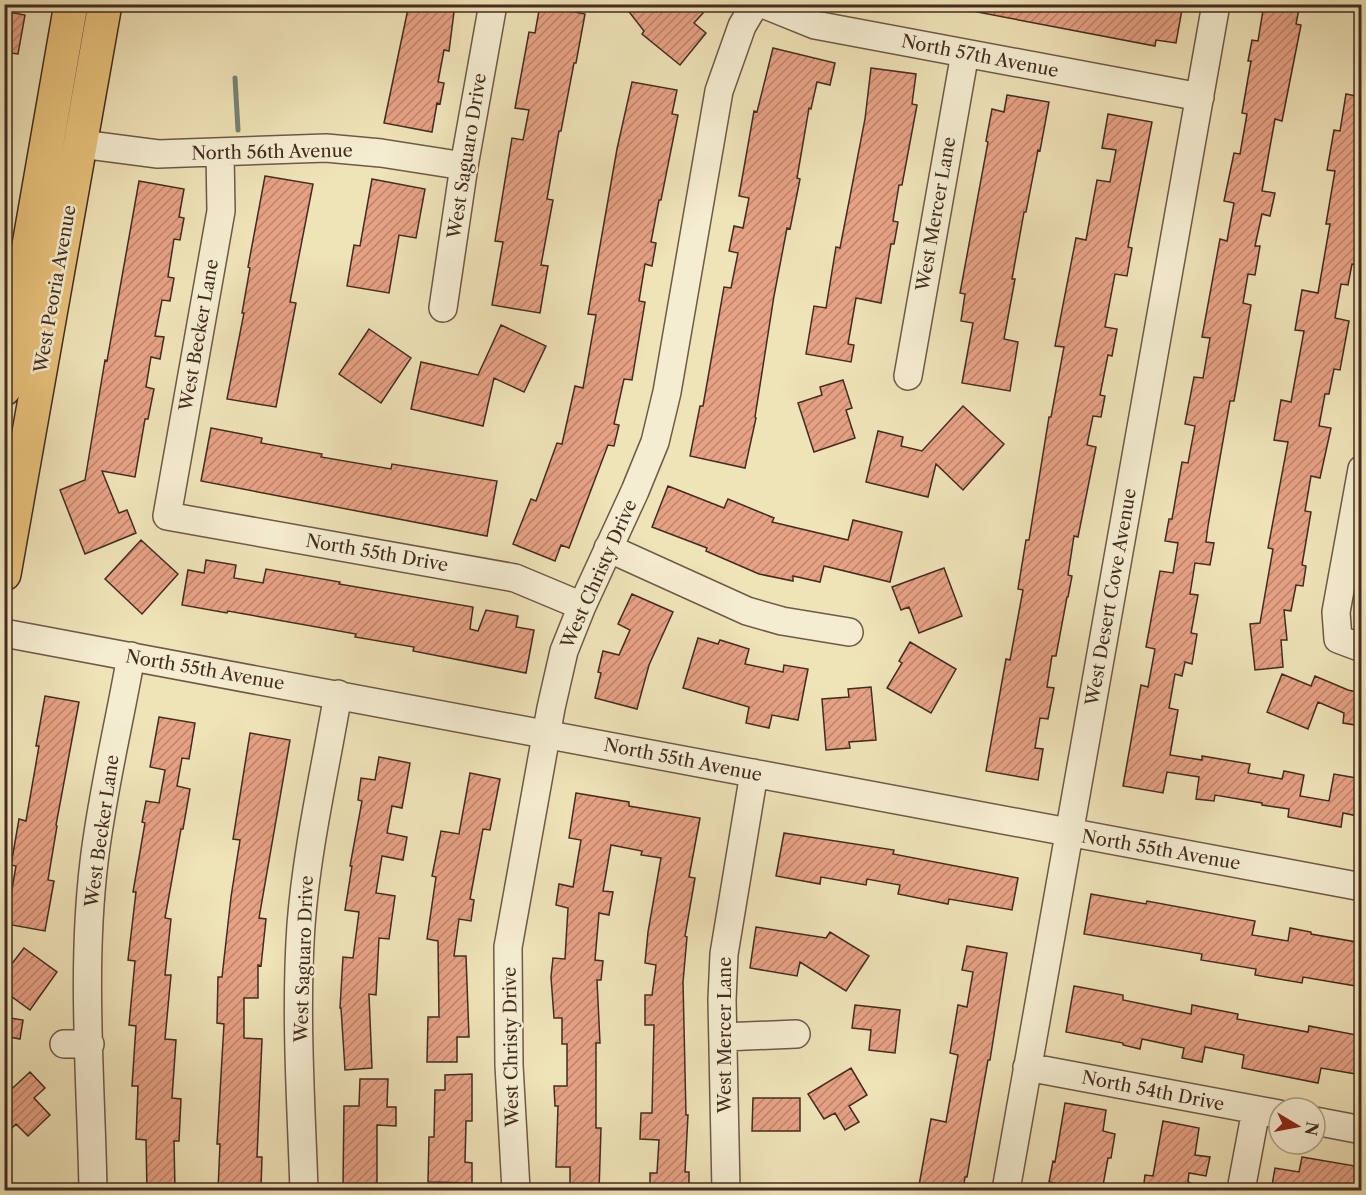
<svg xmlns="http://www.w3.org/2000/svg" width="1366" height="1195" font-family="'Libre Caslon Text',serif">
<defs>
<pattern id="building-hatch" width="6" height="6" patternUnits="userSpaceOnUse" patternTransform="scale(1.5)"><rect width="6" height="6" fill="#e7a285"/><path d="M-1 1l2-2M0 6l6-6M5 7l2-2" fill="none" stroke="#bd846c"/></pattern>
</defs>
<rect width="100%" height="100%" fill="#efe3b8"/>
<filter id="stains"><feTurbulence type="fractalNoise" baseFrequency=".00333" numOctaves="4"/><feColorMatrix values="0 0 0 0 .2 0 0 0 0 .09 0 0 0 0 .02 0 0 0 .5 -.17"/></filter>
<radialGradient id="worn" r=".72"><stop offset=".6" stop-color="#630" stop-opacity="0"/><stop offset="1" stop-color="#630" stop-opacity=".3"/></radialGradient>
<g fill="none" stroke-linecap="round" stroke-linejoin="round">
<path stroke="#778476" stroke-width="5" d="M235 78 238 130"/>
</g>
<path fill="url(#building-hatch)" stroke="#432c20" stroke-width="1.5" d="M409 4H455L449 51 444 50 438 82 444 83 440 104 437 103 432 132 384 123Z
M623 4H693L703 13 694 23 706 33 680 65 642 34 644 31Z
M978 4H1183L1176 43 1156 40 1155 46 977 12Z
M1264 4H1300L1296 24 1301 25 1282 121 1275 119 1262 191 1275 193 1270 216 1262 214 1255 246H1260L1255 275 1248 274 1243 303 1251 305 1234 401H1230L1208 526 1206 542 1214 543 1210 565 1195 563 1190 594 1198 595 1191 633 1197 634 1192 664 1185 662 1182 676 1175 674 1169 708 1178 710 1170 755 1202 760V756L1250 764 1248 773 1282 779 1284 771 1304 775 1300 796 1329 801 1334 774 1362 779V817L1343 813 1341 827 1288 817 1289 809 1262 805V803L1215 795 1214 801 1196 799 1199 777 1167 772 1163 793 1123 786 1141 685 1148 687 1155 649 1146 647 1160 571 1173 573 1178 543 1165 541 1169 519H1172L1182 462 1188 463 1195 426 1185 424 1194 377 1203 378 1210 338 1202 337 1220 239 1227 241 1234 203 1224 201 1234 153 1240 154 1247 114 1242 113 1251 61H1248L1252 40 1258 41Z
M540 5 585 14 576 63H574L561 131H559L547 199 553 200 541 265 548 266 540 313 492 305 503 242 495 241 512 138 523 140 529 110 515 108 529 32 535 33Z
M4 11 25 15 18 54 4 52Z
M773 48 835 63 830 85 817 82 811 109 809 108 797 178 800 179 790 229 787 228 774 296 755 417 756 418 745 468 690 456 700 406H703L724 287 731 288 738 253 729 251 734 226 743 228 749 198 739 196 754 111 757 112Z
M871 68 916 74 912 104 917 105 902 185H899L893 221 898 222 894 244H891L881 303 856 298 848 344 854 345 851 362 806 354 814 306 826 308 836 247 840 248 865 119Z
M632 82 677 90 672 114 678 115 661 200H659L651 242 656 243 652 266 645 264 639 301 645 302 632 380 624 379 614 424 619 425 614 446 608 445 569 548 561 545 555 561 513 544 531 499 536 501 557 443 562 444 575 386 583 388 596 315 588 314 617 149Z
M1346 94 1362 97V161L1357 189 1361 190 1357 214H1362V253L1359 265 1352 264 1348 285 1341 284 1335 318 1349 321 1340 370 1334 369 1329 394H1325L1319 426 1331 428 1320 478 1311 476 1305 511 1311 512 1302 565 1306 566 1303 586 1296 585 1291 611 1284 610 1287 640H1281L1283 667 1255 670 1250 624 1260 623 1273 549 1268 548 1288 442 1274 440 1281 400 1291 402 1304 331 1295 330 1302 290 1318 293 1330 224H1326L1335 171 1327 170 1334 130 1340 131Z
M1007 95 1049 102 1040 151 1038 150 1026 212H1024L1012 279H1015L1004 339 1018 342 1010 391 962 383 973 323 961 321 965 294 960 293 988 142 986 141 992 109 1004 112Z
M1108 114 1152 122 1128 247 1132 248 1127 276 1115 274 1105 327 1117 329 1112 356 1108 355 1100 395 1105 396 1101 417 1093 416 1087 445 1096 447 1078 537 1074 536 1068 575 1072 576 1068 597H1067L1056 656H1052L1047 687 1054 688 1048 719 1040 718 1035 748 1043 749 1038 780 986 771 1006 659 1010 660 1023 590 1018 589 1026 540H1029L1049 417H1051L1064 347 1055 346 1076 238 1086 240 1097 180 1110 182 1116 150 1102 148Z
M265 176 313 184 290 302 296 303 276 407 227 399 244 313H242L250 268 248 267Z
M372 179 425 189 416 238 399 235 389 293 347 286 354 245 360 246Z
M139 181 184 189 179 217 184 218 180 240 174 239 168 277 174 278 170 301 162 300 155 336 164 337 160 359 151 357 146 387 154 389 148 419H145L135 477 102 471 119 513 127 510 136 533 85 554 60 490 85 480 105 360 107 361Z
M501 325 546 346 524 392 494 378 483 426 411 409 421 362 478 375Z
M369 329 411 358 381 403 339 374Z
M843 380 852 408 846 410 855 438 814 452 798 403 822 395 820 387Z
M963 406 1004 444 963 490 936 464 928 497 866 482 878 431 903 437 901 446 922 451Z
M211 428 262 438 261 443 322 454 321 457 391 469 392 464 497 481 487 536 201 481Z
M668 486 724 508 728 499 774 518 772 522 848 540 853 520 902 532 890 582 824 566 820 582 793 576V581L759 574 706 551 707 548 652 527Z
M141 540 178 574 142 614 105 579Z
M206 560 236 565 234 578 263 583 266 569 340 582 339 584 473 607 470 629 478 631 486 610 518 616 516 627 534 630 526 673 413 651 414 647 355 637 356 634 228 611 227 613 182 605 188 570 204 573Z
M944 568 962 616 919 633 909 607 901 610 892 587Z
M632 594 673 612 649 665 637 709 595 698 601 673 598 672 603 651 619 655 630 630 618 624Z
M698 638 718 644 720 640 749 649 745 664 783 672 784 665 808 669 798 720 772 715 769 728 746 723 749 707 683 688Z
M910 642 956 669 931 713 887 688 902 663 899 661Z
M1282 674 1311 686 1315 676 1348 690 1362 693V726L1343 723 1344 713 1318 702 1308 729 1267 712Z
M871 687 876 740 849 742 850 748 826 750 822 699 849 697 848 689Z
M45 696 79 702 56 825 57 826 48 880 54 881 45 931 6 924 16 866 11 865 19 819 26 821 39 746H36Z
M159 717 195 723 189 759 182 758 177 786 190 789 183 829H181L165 918 171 919 165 975H171L165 1039 176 1040 172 1098 181 1099 179 1141H174L175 1191H147L146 1140 136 1139 138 1086H132L136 1026 129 1025 135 961 128 960 136 892H133L145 823 142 822 146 801 159 803 165 770 150 767Z
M250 733 290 740 259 918 266 919 261 966 258 965V998H244V1038L262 1039 257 1157H262L261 1187H248V1191H218L220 1144H217L224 1024 217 1023 218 977H222L231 897 240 840 233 839Z
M379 757 410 763 402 808 392 806 387 833 407 837 403 860 382 856 376 893 395 896 389 939 379 938 376 995 369 994 372 1068 345 1070 341 1008H340L343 957 353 958 359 912 345 910 352 866H350L362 801 358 800 361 778 375 780Z
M470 773 500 779 490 830 483 829 470 899 474 900 471 921 459 919 454 956H466L469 1037H457V1062H427L428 1017H439L438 941 427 939 436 877 432 876 441 831 459 834Z
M576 793 629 802V806L700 818 689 877 695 878 685 936 687 937 683 982 686 1115H688L685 1172H689V1191H650V1173H657L659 1140 640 1139 641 1113H652L654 1025H645V995H652L656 965 645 963 648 932 661 858 641 855 642 851 611 845 603 891 613 892 609 915 599 913 595 960 603 961 601 980H597L600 1043H596V1128H601L599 1191H570V1167H556L558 1106H555L554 1086H567V1044H562V1018H554L551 977 553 958 565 959 568 908 556 905 559 884 573 887 581 840 569 838Z
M784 833 894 850 893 854 1018 878 1012 910 949 899 948 904 898 894 900 885 867 879 866 885 821 877 820 884 776 876Z
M1091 894 1146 904 1147 901 1255 921 1252 935 1288 941 1290 928 1311 932V934L1362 943V987L1303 977 1302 983 1255 975 1256 969 1201 960 1202 954 1084 934Z
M756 927 826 938 830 932 869 956 846 991 800 962 797 976 750 968Z
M967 946 1007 953 990 1060H988L967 1177H965L963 1191H918L931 1119 946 1122 958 1055 950 1053 958 1005 967 1007 973 972 962 970Z
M24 948 57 972 30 1010 4 991V974Z
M1074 986 1123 995V1000L1191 1014 1192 1005 1238 1014 1237 1019 1308 1032 1309 1026 1362 1036V1075L1321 1068 1318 1083 1242 1068 1244 1055 1205 1047 1202 1062 1182 1058 1184 1048 1142 1039 1140 1049 1123 1045V1043L1066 1032Z
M855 1005 900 1010 895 1053 869 1050 871 1030 852 1028Z
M4 1017 23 1020 20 1039 4 1036Z
M851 1068 867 1095 849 1106 859 1122 845 1130 835 1113 824 1119 808 1094Z
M30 1072 45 1088 34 1098 50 1115 28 1136 16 1124 12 1128 4 1120V1096Z
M472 1074V1121H466L465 1162 472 1163V1183L428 1182 429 1137H434L435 1090H445V1075Z
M360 1079H388L387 1107H396V1126L377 1125V1186H343L344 1106H359Z
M753 1098H800V1131H752Z
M1065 1103 1106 1110 1103 1131 1115 1134 1111 1158H1108L1102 1191H1063L1064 1185 1049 1182 1053 1161 1055 1162Z
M1163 1121 1199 1128 1195 1155 1210 1157 1206 1176 1189 1173 1188 1182 1191 1183 1190 1191H1143L1145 1175 1153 1176Z
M1302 1157 1361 1167 1356 1191H1271L1275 1168 1299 1172Z"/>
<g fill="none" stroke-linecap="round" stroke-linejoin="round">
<g stroke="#6e5a46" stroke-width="30">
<path id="minor" d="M763 4 815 25 1200 97
M81 144 158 154 326 148 381 153 464 166
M220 152 221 211 167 516 515 578 582 606
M443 308 464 166 493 4
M908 376 965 53
M1362 469 1336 612 1338 639 1362 648
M608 548 747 611 782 621 849 632
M4 633 1362 887
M723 1037 796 1034
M64 1044H90
M1027 1067 1279 1114
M1315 1121 1362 1130
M93 1190C91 1082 81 970 94 862 102 793 119 725 131 656
M304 1190C301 1102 295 1013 301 925 307 847 325 771 338 694
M516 1190 509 1065 508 947 551 708 564 651 582 606 635 491 655 442 667 392 719 91 742 26 755 4
M726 1190 722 1000 724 954 754 773
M1006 1190 1216 4
M1241 1190 1256 1110"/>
</g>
<g stroke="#432c20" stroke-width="36">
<path id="major" d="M4 389 71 4
M4 574 105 4"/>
</g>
<use href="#minor" stroke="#f5edd1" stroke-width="27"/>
<use href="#major" stroke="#e8c27c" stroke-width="33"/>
</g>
<g text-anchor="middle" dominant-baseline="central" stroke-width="5" stroke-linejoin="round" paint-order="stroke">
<g font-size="18" fill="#432c20" stroke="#f5edd1">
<text transform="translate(980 56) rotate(11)">North 57th Avenue</text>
<text transform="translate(272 152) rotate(-1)">North 56th Avenue</text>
<text transform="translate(467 156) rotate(-81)">West Saguaro Drive</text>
<text transform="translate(936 214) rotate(-80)">West Mercer Lane</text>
<text transform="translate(55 289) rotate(-80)">West Peoria Avenue</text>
<text transform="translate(199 335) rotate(-80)">West Becker Lane</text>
<text transform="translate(377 553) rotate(10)">North 55th Drive</text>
<text transform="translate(599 574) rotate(-66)">West Christy Drive</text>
<text transform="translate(1111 597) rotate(-80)">West Desert Cove Avenue</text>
<text transform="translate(205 670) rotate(10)">North 55th Avenue</text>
<text transform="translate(683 760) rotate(11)">North 55th Avenue</text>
<text transform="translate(102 831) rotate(-82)">West Becker Lane</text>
<text transform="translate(1161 850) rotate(10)">North 55th Avenue</text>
<text transform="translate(304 959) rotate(-88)">West Saguaro Drive</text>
<text transform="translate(725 1035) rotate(-90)">West Mercer Lane</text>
<text transform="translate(511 1047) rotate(-91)">West Christy Drive</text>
<text transform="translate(1153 1091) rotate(11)">North 54th Drive</text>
</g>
</g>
<rect width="1366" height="1195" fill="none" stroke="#efe3b8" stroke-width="24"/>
<rect x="6" y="6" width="1354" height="1183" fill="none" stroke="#432c20" stroke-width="3"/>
<rect x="12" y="12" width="1342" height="1171" fill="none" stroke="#432c20" stroke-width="1.5"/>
<g transform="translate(1297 1126) rotate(100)"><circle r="28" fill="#f5edd1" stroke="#aea08a" stroke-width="1.5"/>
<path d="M0-4.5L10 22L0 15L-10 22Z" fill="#8f2418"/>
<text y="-9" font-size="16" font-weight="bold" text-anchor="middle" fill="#432c20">N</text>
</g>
<rect width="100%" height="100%" filter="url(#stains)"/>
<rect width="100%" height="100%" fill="url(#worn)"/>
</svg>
